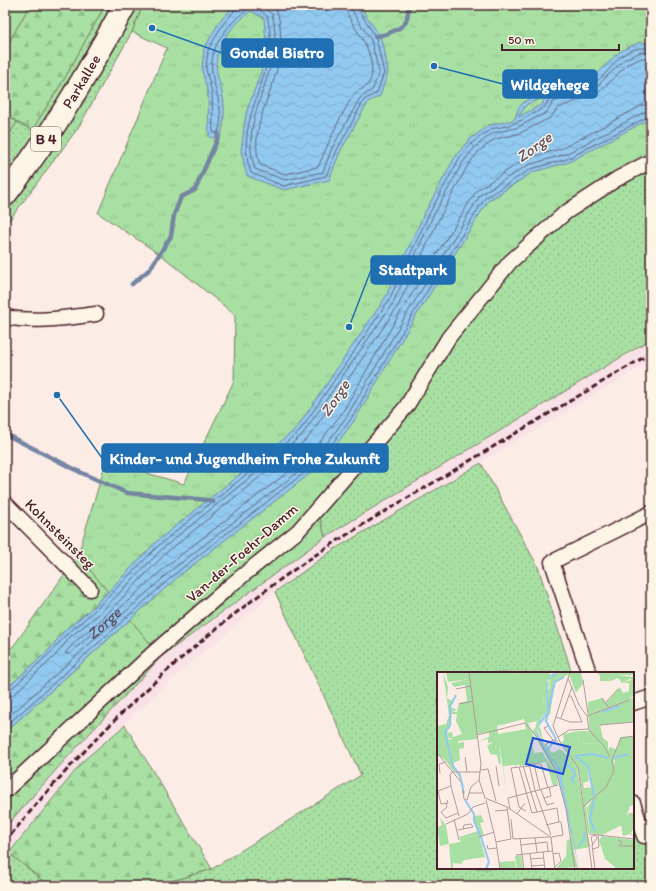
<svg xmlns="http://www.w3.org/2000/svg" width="656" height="891" font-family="Itim,sans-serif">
<defs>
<pattern id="grass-dots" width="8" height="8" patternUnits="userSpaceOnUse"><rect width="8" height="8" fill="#a8e0a3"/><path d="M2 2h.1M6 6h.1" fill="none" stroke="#92c08c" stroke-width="1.8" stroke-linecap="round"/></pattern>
<pattern id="forest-firs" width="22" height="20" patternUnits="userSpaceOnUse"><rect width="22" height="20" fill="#a8e0a3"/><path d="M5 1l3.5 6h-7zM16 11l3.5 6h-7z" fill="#92c08c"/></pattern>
<pattern id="park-tufts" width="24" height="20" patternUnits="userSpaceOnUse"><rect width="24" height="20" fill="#a8e0a3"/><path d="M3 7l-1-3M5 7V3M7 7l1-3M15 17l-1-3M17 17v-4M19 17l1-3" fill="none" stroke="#92c08c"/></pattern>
<pattern id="water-waves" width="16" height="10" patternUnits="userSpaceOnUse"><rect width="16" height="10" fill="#91c9f0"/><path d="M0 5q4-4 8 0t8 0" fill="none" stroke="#7facce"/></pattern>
</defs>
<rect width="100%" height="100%" fill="#fbece6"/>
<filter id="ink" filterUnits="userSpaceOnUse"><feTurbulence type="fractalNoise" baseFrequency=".025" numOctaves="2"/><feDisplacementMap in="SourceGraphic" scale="8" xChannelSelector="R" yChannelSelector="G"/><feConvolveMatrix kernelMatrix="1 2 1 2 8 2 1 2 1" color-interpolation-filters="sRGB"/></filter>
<g filter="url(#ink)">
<path fill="#f9e1e8" d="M651 339V361L333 550 275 592 185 668 84 760 5 857V828L64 761 161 657 325 537Z"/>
<path fill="url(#grass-dots)" stroke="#798067" d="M105 5H143L132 32 78 128 5 226V141L17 122 32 130 66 76Z
M651 167V339L325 537 319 514 452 339 508 271 564 219Z
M481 463 538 567 572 673H438V868H633V825L651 821V886H155L212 869 361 775 275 592 333 550Z
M9 853 46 883 57 886H5V857Z"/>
<path fill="url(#forest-firs)" stroke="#798067" d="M30 5H105L66 76 32 130 17 122 5 113V49Z
M78 555 108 591 91 609 64 631 50 649 5 690V654L15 644Z
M131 619 161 657 64 761 8 824 5 820V732Z
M125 725 212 869 155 886H57L46 883 9 853 84 760Z"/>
<path fill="url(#park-tufts)" stroke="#798067" d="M143 5H651V167L564 219 508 271 319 514 325 537 161 657 78 555 106 461 184 484 234 381 235 315 165 258 98 213 167 48 132 32Z"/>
<path fill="#a8e0a3" stroke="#798067" d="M5 5H30L5 49Z
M5 113 17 122 5 141Z"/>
<path fill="url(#water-waves)" stroke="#7585a1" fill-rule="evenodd" d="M235 5H359L380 36 385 53 388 73 380 96 368 102 340 152 329 180 284 190 247 176 241 151 246 113 262 69 266 43 264 18 251 11C232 26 213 46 217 72 218 79 221 86 222 93 226 108 224 124 220 139L209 137 208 94 202 70 204 49 219 22Z
M640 42 651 44V118L569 162 533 172 488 201 411 324 354 421 321 465 179 576 5 732V690L50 649 64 631 91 609 157 541 296 429 385 298 425 212 455 157 469 140 489 125 514 120 519 107 525 101 541 94 561 92 576 84 591 80 619 52ZM546 97 543 101V104L518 117 527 104Z"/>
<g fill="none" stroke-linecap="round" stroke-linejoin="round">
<g stroke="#66637a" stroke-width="1">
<path d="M237 5 236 9 223 24 208 50 206 69 212 93 213 132 218 133C225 110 215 94 212 72 209 47 226 27 244 12 252 5 260 8 267 16 269 24 271 35 270 44 267 88 234 128 251 173L284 186 326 176 337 150 364 100 377 93 384 73 376 38 356 5"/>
<path d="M259 5 272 14C288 67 236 117 255 169L285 180 323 172 332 148 360 98 373 89 379 72 371 40 352 11 351 5"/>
<path d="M272 5C279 11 279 19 280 27 282 43 280 58 276 73 268 102 249 134 260 165L285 174 318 167C328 145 341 111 356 93 359 89 366 88 368 84 374 76 372 66 370 57 366 38 346 20 345 5"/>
<path id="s1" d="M651 59 642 58 628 64 598 93 558 108 550 118 518 134 495 139 479 151 468 165 439 219 398 306 308 438 167 552 102 619 75 642 66 652V654H69L169 564 310 455 342 413 398 316 477 190 525 159 563 148 643 105 651 104"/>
<path d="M5 692 9 691 52 651 67 634 94 611 160 544 299 432 389 300 429 214 459 159 472 143 491 129 506 126 522 120 545 107 550 97C561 97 569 91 579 87 583 86 589 85 594 83 617 68 616 46 651 48"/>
<path d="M5 697 13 695 56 655 70 637 98 615 163 548 302 435 393 303 433 216 463 162 475 147 493 133 516 128 547 112 553 102 595 88 625 59 641 52 651 53"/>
<path d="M5 720 173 569 315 459 347 416 403 320 481 194 528 165 566 154 646 111 651 110"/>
<path d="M5 727 176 573 318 462 351 419 408 322 485 198 531 169 567 159 651 115"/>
</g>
<path stroke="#7585a1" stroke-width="4.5" d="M375 36C383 36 403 29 406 21 408 17 408 10 409 5
M132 284 150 269 171 236 174 215 181 197 195 190 217 140 218 133
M5 434 82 473 127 493 208 500 213 502"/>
<g stroke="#4a1f2b" stroke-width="17">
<path id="minor" d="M5 317C36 323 65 318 96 314
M5 503 90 589
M589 673 552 562 651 513
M633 703 651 697
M5 791 151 655 231 585 298 531 406 407 449 337 510 262 565 213 617 179 651 161
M633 803 644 836 651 834"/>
</g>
<g stroke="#4a1f2b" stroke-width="25">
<g id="primary">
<path id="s2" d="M5 195C52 135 89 71 125 5"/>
</g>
</g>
<use href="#minor" stroke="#fcf5e5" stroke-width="14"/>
<use href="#primary" stroke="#fcf5e5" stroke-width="22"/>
<path stroke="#4a1f2b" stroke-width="3" stroke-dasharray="6 3" stroke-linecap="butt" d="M5 842C84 744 175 656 277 582 330 543 387 510 443 477 512 435 582 394 651 353"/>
</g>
</g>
<g text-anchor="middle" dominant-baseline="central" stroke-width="3" stroke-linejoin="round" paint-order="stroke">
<rect fill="#fcf5e5" stroke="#7f5f63" stroke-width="1" x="31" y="127" width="30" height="24" rx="3"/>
<g font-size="14" font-weight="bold" fill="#4a1f2b">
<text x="46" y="139">B 4</text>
</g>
<g font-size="15" fill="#4a1f2b" stroke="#fcf5e5">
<text stroke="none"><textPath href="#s2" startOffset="137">Parkallee</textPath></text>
<text transform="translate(60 534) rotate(45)">Kohnsteinsteg</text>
<text transform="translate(242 553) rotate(-41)">Van-der-Foehr-Damm</text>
</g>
<g font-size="16" font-style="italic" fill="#5f5266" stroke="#fcf5e5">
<text transform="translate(534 147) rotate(-36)">Zorge</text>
<text transform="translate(335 398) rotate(-56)">Zorge</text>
<text stroke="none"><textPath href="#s1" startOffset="911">Zorge</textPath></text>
</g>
</g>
<g transform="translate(437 672)">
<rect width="197" height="197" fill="#fbece6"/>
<path d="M6 0 11 15 10 26 17 30 13 35 12 52 7 64 10 67 16 94 19 99H16L9 89 0 82V54L9 52 12 43ZM9 0H51L53 11 51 0H78L79 3V0H112L107 17 106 40 100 49 91 51 95 59 98 56 97 61 101 66 93 59 98 66 95 71 97 81 106 80 109 90 83 94 81 92 78 95V93L66 94 71 130 62 71 64 92H62L60 83 53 82 51 76 50 74 56 70 51 71V67L42 69 52 65V60L40 62V67L21 69V71L27 70V76L22 77 23 88 16 91 12 75V68L16 66H12L10 61 15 60 16 65 25 62 19 49 20 42H15L14 40H20L22 31 30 29 28 13 17 15 14 11 32 7 11 10ZM87 47 89 57 61 62 60 54ZM125 0 133 1 125 7 123 4 117 10 115 19H112L114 6ZM159 0H197V3H180L168 8ZM194 5H197V24L192 26H197L151 42V30L165 26 169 31 183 15 186 21 192 19V11H185L194 8ZM197 54V77L176 89 178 96 175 117 166 124 158 123 154 102 172 84 165 72 142 71 141 59H153L172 78V75L180 77 183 65 196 64ZM127 75 150 94 152 109 146 111 147 116 155 115 157 125 149 133 153 161H151L142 100ZM107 83 119 101 121 113 116 114ZM44 143 47 150 43 151 47 163 44 164 38 149V144ZM3 146 9 153 12 172 24 170 25 175 40 163 23 167 22 165 41 159 48 185 27 188 24 192 16 191V197H14L12 172 3 174 0 156 5 153ZM134 167 141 197 139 195 119 197 129 184 130 168ZM84 183 86 197H80L78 184ZM78 189 79 197H63L62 190Z" fill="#a8e0a3" fill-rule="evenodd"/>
<path d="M112 0 113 3 119 0 109 10 110 40 104 46 100 59 106 74 104 75 97 61 101 45 106 38 107 10ZM125 0 113 9 111 17 115 19 117 10 123 4 125 7 118 11 113 42 103 54 107 73 101 58 112 40 109 12 117 3ZM131 0H146L144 3 147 10 139 21ZM163 1 168 8 180 3 197 5 185 11 181 6 174 9H163ZM197 26V50L163 53 166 66 171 70V80L153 59 151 42ZM12 34 20 38 15 40 14 54 10 60 12 68V75L17 94 23 103 28 116 16 94 11 75 10 67H7L8 58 12 52ZM129 73 138 82H162L172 84 174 87 175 100 154 102 158 117 157 125 150 94 139 87 127 75ZM192 141H197V156L194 161 197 165 193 162 186 164 184 153Z" fill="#a8e0a3"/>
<path d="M41 163V172L25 175 23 167Z" fill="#a8e0a3"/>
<path d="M109 72 115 81 123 77 139 91 153 175 136 178 129 137 119 101 104 75ZM197 77V133L193 134 187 152 165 163 153 161 150 136 158 123 166 124 175 117 178 85ZM165 164 197 168V197H180L168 187 162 168Z" fill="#a8e0a3"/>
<path d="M35 29 36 38 20 41 23 32ZM141 59 142 71 165 72 172 84 138 82 128 75 124 70 127 69 126 62Z" fill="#a8e0a3"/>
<path d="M123 0 110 9 112 40 102 54 101 61 112 83 123 96 142 197 119 93 110 83 100 63 102 50 110 40 109 10 116 2Z" fill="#91c9f0"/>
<path fill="none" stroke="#91c9f0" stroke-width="2" d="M19 23 13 34V53L8 61 16 94 23 103 27 122M165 40 183 34M110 78 119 67 109 49 116 17 118 10 127 5M138 84 151 94 157 124M138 84 155 82 172 86M177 86 191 82M127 90 137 99 138 104 134 106 137 111M157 127 153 147 158 159M28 128 37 142V149L44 165 52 190 49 197M141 175 147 167 148 160"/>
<path fill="none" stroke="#b49a9b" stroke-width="1" d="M32 0 44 92 42 108 48 126 70 135 115 166 112 164M133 0 116 54 124 72 141 95 155 197M131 6 142 33 150 44M146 8 151 42M19 17 34 14M165 26 172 36M168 31 181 17M22 32 36 29M150 44 152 58 167 74 173 85M150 44 192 28M119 45 133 50H145L134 24H132M124 46 135 15M163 53 197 50M111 54 107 56 116 68M40 63 88 51 99 64 119 99 129 137 138 197M121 65 132 58 152 57M108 73 116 68 121 70M0 81 24 110M28 85 30 100M97 92 103 118M59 94 62 114M86 94 100 140M82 95 95 141 120 136 122 150M44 98 51 97 59 129M15 100 13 103 14 114 22 144M15 100H43M3 101 2 92 9 90M111 116 104 92H92L98 118 114 163M104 118 107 126 114 124 112 115M26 121V118L27 127 30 128 34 115 42 108M32 121H45M107 126 110 133 117 131M10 128 11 131 4 132 1 119 14 114M49 128 59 170 63 197M9 131 10 135 4 140 9 146 21 141M147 134 169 115 177 99 175 88 184 66 197 64M73 137 71 126 121 113M58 139 70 138M89 139 82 135 74 96 92 94M80 142 88 131M17 147 22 168M74 147 76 167 112 165M9 152 31 142 36 135 48 131M109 153 122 150M21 158 36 155 34 152 27 153 26 157M152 162 197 167M42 165 57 160M115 165 126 163 124 150H122M83 166 87 197M98 166 100 180M114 166 118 197M181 168 185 170 182 174H197M59 170 74 167 70 135M50 173 51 177 60 176M84 173 110 170 111 180M156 174 154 165 158 163 160 166 155 173 158 197M156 177 162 175 161 162M106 180 108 197M93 182 95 197M116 182 122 181 124 189 116 197M79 183 115 179M93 187 106 186M94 194 107 193"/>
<path fill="#1d4ed8" fill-opacity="0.15" stroke="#1d4ed8" stroke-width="2" d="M96 66 133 75 126 102 89 92Z"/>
<rect width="197" height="197" fill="none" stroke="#4a1f2b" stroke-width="2"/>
</g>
<path fill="none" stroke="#1f6fb2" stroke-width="1.5" d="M152 28L222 53M434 66L503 84M349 327L371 270M57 395L102 458"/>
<g fill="#1f6fb2" stroke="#fcf5e5" stroke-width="1.5">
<circle cx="152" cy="28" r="4"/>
<circle cx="434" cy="66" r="4"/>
<circle cx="349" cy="327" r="4"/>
<circle cx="57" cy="395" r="4"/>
</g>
<g fill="#1f6fb2" stroke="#1f6fb2" stroke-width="1.5">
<rect x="222" y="39" width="111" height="28" rx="4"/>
<rect x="503" y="70" width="94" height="28" rx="4"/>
<rect x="371" y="256" width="84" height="28" rx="4"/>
<rect x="102" y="444" width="286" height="28" rx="4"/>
</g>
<g font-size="16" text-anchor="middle" font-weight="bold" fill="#fff">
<text x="277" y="58">Gondel Bistro</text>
<text x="550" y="90">Wildgehege</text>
<text x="413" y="275">Stadtpark</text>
<text x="245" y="464">Kinder- und Jugendheim Frohe Zukunft</text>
</g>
<rect width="656" height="891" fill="none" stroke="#fcf5e5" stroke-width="20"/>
<rect x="10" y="10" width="636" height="871" fill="none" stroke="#4a1f2b" stroke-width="1.5" filter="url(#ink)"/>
<path d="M502 44v6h117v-6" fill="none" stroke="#4a1f2b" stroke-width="2"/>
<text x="508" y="44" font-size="12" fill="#4a1f2b" stroke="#fcf5e5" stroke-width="3" paint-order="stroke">50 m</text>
</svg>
